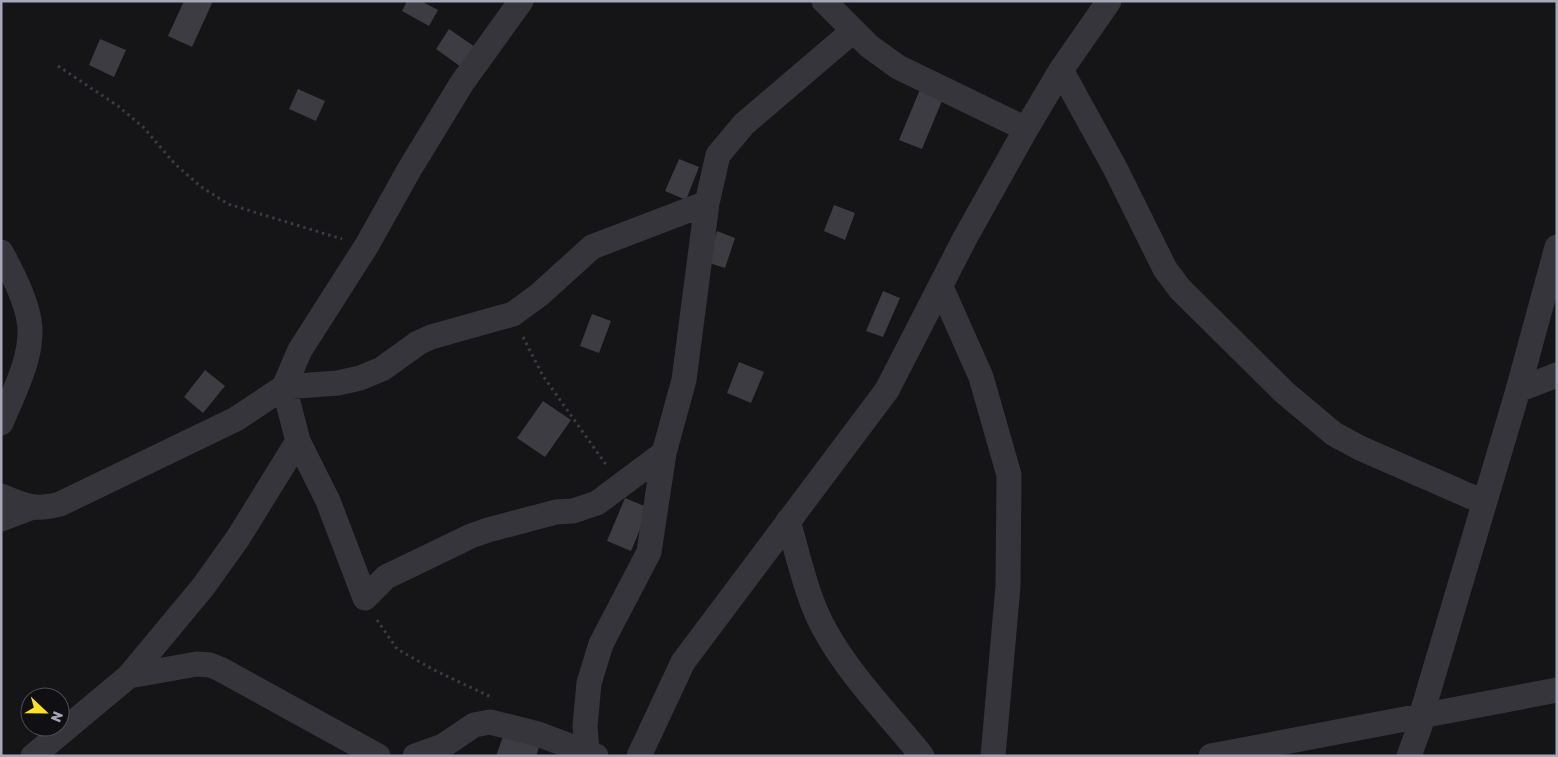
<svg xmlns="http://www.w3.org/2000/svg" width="1558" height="757" font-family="Rubik,sans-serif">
<rect width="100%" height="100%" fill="#151517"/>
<path fill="#3c3c42" d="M184 1H213L192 47 168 36Z
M407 1H421L438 10 429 26 402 11Z
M449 29 475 47 461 67 436 49Z
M100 39 126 50 114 77 89 65Z
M921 87 944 96 922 149 899 140Z
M298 89 325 101 316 121 289 109Z
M679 159 699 167 686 200 665 191Z
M834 205 855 213 845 240 824 231Z
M717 231 735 238 725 268 706 262Z
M883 291 900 298 883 337 866 331Z
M592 314 611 321 599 353 580 346Z
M739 362 764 372 751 403 727 393Z
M205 370 225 386 203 413 184 397Z
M543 401 571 420 545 457 517 438Z
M625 498 649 508 631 551 607 541Z
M505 731 540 744 536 756H496Z"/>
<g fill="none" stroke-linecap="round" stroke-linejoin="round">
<path stroke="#3b3c43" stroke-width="3" stroke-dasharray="2.5 4" stroke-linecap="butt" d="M58 66 118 106 143 127 175 164 200 186 228 204 342 239
M523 337 543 376 607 466
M377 620 397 649 434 670 491 697"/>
<path stroke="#36353c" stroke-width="25" d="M521 1 462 83 409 170 367 245 300 350 284 387 298 441 328 501 365 598 386 577 471 536 488 530 556 512 573 511 597 503 664 453
M824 1 869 46 898 67 1026 129
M1061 70 1115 168 1165 269 1180 289 1284 392 1334 434 1360 448 1483 502
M1 252C12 272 25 297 29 320 35 353 14 392 1 423
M941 287 981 377 1009 475 1008 586 993 756
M1518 390 1557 375
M1 496C25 506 34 511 60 504L236 419 284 387 338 383 360 378 382 369 418 343 431 337 513 314 539 295 592 247 707 203
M1 519 30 508
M788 521C799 558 807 599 826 632 851 677 890 716 922 756
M129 676 203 587 238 538 298 441
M587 752 585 726 589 683 601 644 649 552 664 453 684 380 707 203 718 155 744 124 853 31
M33 756 129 676 197 664 210 665 220 669 378 756
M415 756 443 746 474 725 490 722 538 734 596 756
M639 756 683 662 887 390 965 238 1026 129 1061 70 1109 1
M1211 756 1557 690
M1409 756 1424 715 1422 713 1518 390 1557 247"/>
</g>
<rect width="1558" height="757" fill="none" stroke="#a6a8b8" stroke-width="5"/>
<g transform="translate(45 712) rotate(112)"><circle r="24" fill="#101012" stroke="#4c4d54"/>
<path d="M0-4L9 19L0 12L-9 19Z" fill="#fddf27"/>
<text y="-8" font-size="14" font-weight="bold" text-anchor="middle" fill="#a6a8b8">N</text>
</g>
</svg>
